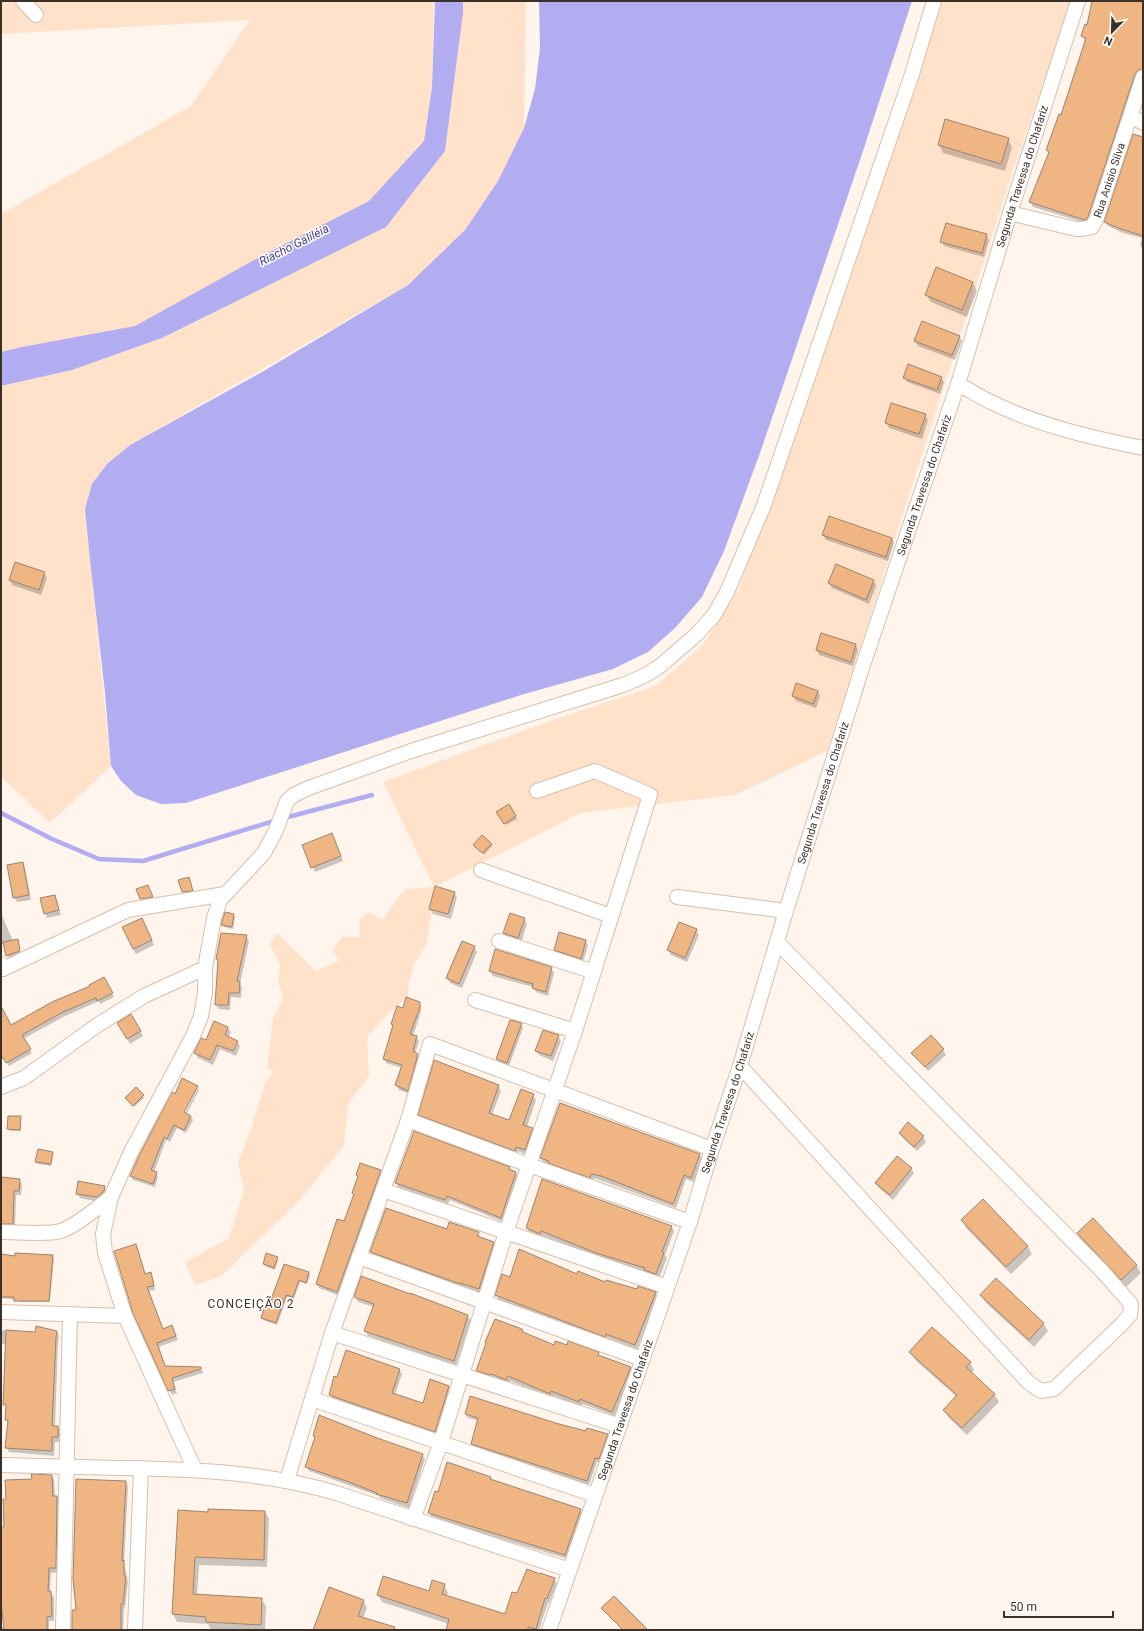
<svg xmlns="http://www.w3.org/2000/svg" width="1144" height="1631" font-family="Roboto,sans-serif">
<rect width="100%" height="100%" fill="#fff5ec"/>
<path fill="#ffe2c9" d="M1 1H434L432 87 424 141 369 201 135 326 1 356V214L191 106 250 20 1 34Z
M463 1H526L524 128 498 181 465 230 408 285 130 445 107 464 85 509 111 766 50 823 1 777V386L72 370 162 338 386 227 445 151 463 13Z
M934 1H1071L1013 171 827 751 735 795 580 813 435 887 427 943 414 964 409 983 408 997 386 1016 367 1037 369 1076 348 1104 344 1145 299 1201 220 1277 195 1285 185 1263 229 1238 244 1191 238 1163 252 1126 265 1083 273 1072 267 1068 273 1019 283 998 278 981 280 965 270 944 277 933 316 971 340 960 332 951 342 937H360L359 920 368 912 382 920 405 889 434 887 383 782 550 721 655 686 702 646 739 589 788 435Z"/>
<path fill="#b2adf0" d="M435 1H463V13L445 151 386 227 162 338 72 370 1 386V352L22 347 135 326 256 259 369 201 424 141 432 87Z
M539 1H912L862 154 760 453 724 551 702 597 675 628 648 652 613 669 521 695 186 803 161 804 136 795 121 781 111 766 105 693 90 560 85 509 92 484 107 464 130 445 262 372 408 285 465 230 498 181 524 128 535 89 540 48Z"/>
<path fill="#0003" d="M1093 1H1143V74L1089 224 1033 207 1030 202 1049 154 1047 150 1062 117 1085 41 1082 36 1088 26Z
M1008 139 1012 147 1005 171 943 153 939 145Z
M1143 139V249L1140 245 1142 238 1123 233 1108 226 1105 222Z
M986 235 989 240 984 257 944 246 941 241Z
M937 269 973 283 977 291 967 317 931 302 926 295Z
M959 336 962 341 955 360 918 346 915 341Z
M904 377 941 378 944 382 940 394 907 382Z
M925 415 928 420 922 439 889 428 886 423Z
M823 535 892 538 894 543 888 561 826 540Z
M837 565 874 581 876 586 869 604 832 588 829 583Z
M44 573 47 578 41 595 12 585 10 580Z
M822 634 856 645 858 650 853 666 819 655 817 650Z
M818 691 820 696 816 708 796 701 793 696Z
M509 805 517 819 506 825 498 812Z
M332 834 343 861 315 872 303 845Z
M491 844 492 846 484 855 476 847Z
M22 863 25 868 31 900 17 902 14 897Z
M190 880 194 893 184 894 180 881Z
M454 893 457 897 451 919 433 914 430 909Z
M55 896 61 915 47 918 45 913Z
M1 913 13 941 20 954 8 957 4 944 1 945Z
M234 915 235 917 233 929 224 927 223 925Z
M524 919 527 924 521 943 507 938 504 933Z
M145 924 154 945 136 954 133 949Z
M696 930 699 935 687 962 671 955 668 950Z
M246 936 249 941 240 984 242 987 241 998 231 997 230 1010 219 1009 216 1005 218 962 217 959Z
M585 940 588 945 583 963 558 955 555 950Z
M474 947 477 952 462 988 450 983 447 978Z
M551 968 554 973 548 996 536 992 533 987 493 976 490 971Z
M103 979 114 997 100 1004 99 1001 63 1017 23 1039 32 1053 9 1066 1 1054V1019L11 1026 91 987Z
M419 1003 421 1007V1012L413 1036 416 1037 419 1041 415 1054 420 1059 410 1094 399 1090 396 1085 402 1068 386 1063 384 1059 393 1026 392 1024 403 1009Z
M131 1015 143 1036 130 1044 118 1023Z
M214 1022 228 1028 231 1032 228 1038 237 1042 240 1046 236 1056 220 1049 213 1065 198 1058 195 1053 206 1041Z
M521 1024 523 1028 509 1066 499 1062 497 1059Z
M558 1036 561 1041 553 1061 539 1055 536 1051Z
M943 1050 946 1055 928 1071 913 1053Z
M498 1086 501 1091 492 1115 509 1122 533 1095 536 1100 527 1127 532 1129 535 1134 528 1155 518 1151 517 1155 422 1120 419 1115Z
M196 1087 181 1116 183 1117 198 1088 199 1090 186 1115 191 1117 193 1120 186 1133 177 1128 170 1142 166 1140 154 1172 156 1173 158 1177 155 1187 133 1180 131 1176 140 1156 175 1095 197 1087Z
M143 1096 144 1098 134 1107 127 1100Z
M20 1117 21 1131H10L8 1129Z
M900 1133 923 1137 926 1142 917 1151 903 1138Z
M52 1153 53 1155 51 1166 38 1164 37 1162Z
M699 1154 702 1159 694 1182 686 1179 676 1208 594 1178 592 1182 552 1167 551 1165 544 1163 541 1158Z
M509 1168 511 1171 516 1173 519 1178 503 1222 450 1200 448 1204 399 1188 396 1183Z
M911 1168 914 1173 893 1200 879 1188 876 1183Z
M380 1171 382 1175 340 1296 319 1288 317 1284 345 1222 354 1195 353 1193Z
M1 1178 19 1180 22 1184 21 1195H16L15 1228 1 1229Z
M104 1187 107 1192 100 1202 80 1198 77 1193Z
M983 1200 1028 1247 1032 1254 1011 1274 966 1228 962 1220Z
M1093 1220 1137 1266 1141 1273 1126 1287 1082 1241 1078 1234Z
M671 1226 674 1231 665 1255 667 1258 659 1279 648 1275 647 1272 600 1257 543 1236 542 1238 530 1233 527 1228Z
M448 1230 478 1233 481 1238 493 1243 496 1248 482 1294 463 1287 462 1288 374 1257 371 1252Z
M136 1245 146 1275 150 1274 153 1278 155 1290 149 1291 163 1330 174 1331 178 1340 158 1347 165 1367 200 1368 203 1372V1373L173 1382 177 1393 172 1395 134 1313Z
M1 1255 16 1257 52 1256 54 1258 50 1302H16L1 1301 19 1302V1300L1 1298Z
M277 1258 278 1260 275 1270 265 1266 264 1264Z
M285 1265 309 1273 310 1275 307 1284 300 1282 294 1299 287 1297 277 1325 263 1320 262 1318 269 1309Z
M577 1275 605 1284 655 1293 658 1298 637 1349 608 1338 607 1341 499 1300 496 1295 511 1278Z
M996 1280 1044 1324 1048 1331 1034 1347 986 1303 981 1295Z
M411 1294 468 1316 471 1321 456 1365 368 1336 365 1331 374 1307 358 1302 355 1297Z
M1 1330 36 1333 57 1331 59 1336 58 1342 55 1427H58L61 1432V1442H55L54 1456 9 1452 6 1447 9 1424 6 1419 13 1345 1 1344Z
M523 1333 554 1346 567 1347 598 1353 600 1356 630 1367 633 1372 615 1416 583 1404 581 1407 554 1396 553 1398 510 1381 509 1384 480 1375 477 1371Z
M911 1352 970 1362 974 1370 971 1373 994 1394 999 1402 967 1435 949 1418 944 1411 957 1397 915 1360Z
M399 1370 402 1374 395 1395 424 1404 431 1381 449 1387 451 1391 438 1436 333 1399 330 1395Z
M466 1414 558 1425 607 1435 609 1439 601 1463 597 1462 589 1485 474 1447 472 1443 479 1421 468 1418Z
M314 1436 376 1439 422 1455 425 1459 409 1508 380 1498 379 1496 309 1471 307 1467 315 1439Z
M52 1476 54 1480 55 1497H57L60 1502 58 1572 51 1573 50 1592 54 1597V1621H49V1630H1V1628H5L1 1528H5L7 1500 33 1480Z
M490 1478 492 1481 580 1510 583 1514 568 1559 432 1518 430 1513Z
M126 1482 128 1487 124 1563 128 1582 125 1608H124L123 1630H73L77 1611Z
M179 1511 209 1513 265 1512 269 1519 267 1567 199 1565 197 1595 261 1599 266 1606 265 1630H211L208 1624 177 1622 173 1614Z
M554 1579 557 1584 549 1603H548L539 1630H526L517 1595Z
M444 1585 448 1593 447 1596 492 1630H447L449 1624 382 1602 378 1595 429 1592Z
M363 1600 367 1608 363 1619 399 1630H314Z"/>
<g fill="none" stroke-linecap="round" stroke-linejoin="round">
<path stroke="#b2adf0" stroke-width="4.5" d="M1 813 52 839 99 859 143 861 277 820
M284 818 372 795"/>
</g>
<path fill="#efb683" stroke="#9a8471" d="M1092 1H1143V69L1138 70 1135 74 1088 217 1085 220 1029 202 1049 152 1046 150 1059 114 1061 115 1086 38 1081 36 1085 24 1087 25Z
M945 119 1009 138 1001 164 938 145Z
M1133 134 1143 137V236L1121 229 1104 222Z
M946 223 987 234 982 253 940 242Z
M936 267 973 282 962 310 925 295Z
M922 321 960 336 952 355 914 341Z
M908 364 942 377 937 390 903 378Z
M891 403 926 414 919 434 885 423Z
M829 516 892 538 886 557 822 535Z
M15 562 45 572 39 590 9 580Z
M836 564 874 580 866 600 828 583Z
M821 633 856 644 851 662 816 650Z
M796 683 818 691 813 704 792 696Z
M509 804 516 816 504 824 496 812Z
M332 833 341 856 311 868 302 845Z
M482 835 492 844 482 853 473 845Z
M23 862 29 895 13 898 7 865Z
M189 877 193 891 182 892 178 880Z
M148 885 153 897 140 899 136 889Z
M435 886 455 892 448 914 429 909Z
M55 895 59 910 44 914 40 898Z
M225 912 234 914 232 927 221 925Z
M510 913 525 918 518 938 503 933Z
M142 918 152 940 133 949 122 927Z
M679 922 697 929 685 958 667 950Z
M559 932 586 940 581 959 554 950Z
M221 933 247 935 237 981 240 982 239 993H229L228 1005H215L218 960 216 959Z
M18 939 20 951 6 956 3 942Z
M462 941 475 946 459 984 446 978Z
M495 949 552 967 546 992 532 988 533 984 489 971Z
M104 977 113 993 97 1001 96 998 61 1013 22 1035 31 1049 6 1063 1 1055V1006L11 1025 52 1002 90 986 89 985Z
M406 997 420 1002V1007L410 1034 417 1036 413 1051 418 1054 408 1091 395 1085 402 1065 383 1059 393 1025 391 1024 397 1006 403 1008Z
M131 1014 141 1031 127 1039 117 1023Z
M510 1020 522 1023 507 1063 496 1059Z
M214 1021 228 1027 225 1035 238 1041 233 1051 217 1045 210 1060 194 1053 201 1038 206 1040Z
M543 1030 559 1035 551 1056 535 1051Z
M931 1035 944 1049 925 1067 911 1053Z
M434 1060 499 1085 489 1113 509 1120 521 1089 534 1094 523 1125 533 1128 525 1150 516 1147 515 1151 418 1115Z
M182 1078 198 1086 184 1112 191 1116 184 1130 174 1125 167 1139 164 1137 151 1170 157 1172 153 1184 130 1176 139 1156 172 1092 175 1094Z
M136 1087 144 1095 133 1106 125 1098Z
M560 1103 700 1154 691 1178 684 1175 673 1204 601 1176 591 1174 590 1178 548 1163 549 1161 540 1158Z
M8 1116H21L20 1130 7 1129Z
M908 1122 924 1136 914 1147 899 1133Z
M414 1131 510 1167 509 1169 516 1172 501 1218 447 1196 445 1200 395 1183Z
M38 1149 53 1152 51 1164 35 1162Z
M897 1156 912 1168 890 1195 875 1183Z
M360 1163 381 1170 337 1292 316 1284 337 1219 344 1221 354 1194 352 1193 358 1176 356 1175Z
M1 1177 20 1179 19 1191H14L13 1224H1Z
M542 1179 672 1226 662 1252 664 1253 656 1274 644 1270 645 1268 596 1253 541 1231 540 1234 526 1228Z
M78 1181 105 1186 104 1191 97 1197 76 1194Z
M983 1199 1028 1246 1006 1267 961 1220Z
M386 1208 447 1229 449 1222 479 1232 477 1236 494 1242 479 1289 460 1283V1284L370 1252Z
M1093 1218 1137 1265 1121 1280 1077 1233Z
M136 1244 145 1274 151 1272 154 1286 147 1287 163 1329 172 1325 176 1336 157 1343 165 1366 201 1367V1369L172 1378 175 1389 168 1391 133 1313 114 1251Z
M519 1249 577 1274 578 1271 605 1282 606 1280 637 1289 638 1286 656 1292 635 1345 606 1334 605 1337 495 1295 502 1274 510 1277Z
M15 1253 53 1255 49 1301H14V1297H1V1254L15 1256Z
M266 1253 278 1257 274 1268 263 1264Z
M284 1264 309 1272 306 1283 299 1280 293 1297 286 1295 276 1323 261 1318 265 1306 268 1308Z
M361 1276 410 1294V1293L468 1315 454 1361 364 1331 374 1304 354 1297Z
M996 1278 1044 1323 1029 1340 980 1295Z
M495 1319 522 1329 523 1332 554 1345 555 1341 567 1345 568 1341 599 1352 598 1355 631 1367 612 1412 580 1399 579 1402 551 1391 550 1394 508 1376 506 1380 492 1374 491 1375 476 1371 486 1343 485 1342Z
M36 1326 57 1331 56 1337 52 1426H58V1437H52V1451L5 1448 8 1420H5L6 1405H3L6 1330 35 1332Z
M932 1327 971 1362 966 1367 995 1394 962 1428 943 1410 957 1395 909 1352Z
M346 1350 400 1369 392 1393 423 1403 430 1379 449 1386 435 1432 329 1395 334 1376 337 1377Z
M470 1396 559 1424 586 1431 587 1428 608 1434 599 1459 595 1458 587 1481 471 1444 478 1418 465 1414Z
M319 1415 377 1438 423 1454 407 1503 376 1494 377 1493 349 1482 305 1467 315 1437 313 1436Z
M447 1462 491 1477 490 1479 581 1509 565 1555 428 1513 435 1491 438 1492Z
M31 1474 52 1475 53 1496H57L56 1568H49L48 1591H51L52 1616 47 1617V1630H4L1 1602V1527H4L3 1499H6L5 1480 32 1479Z
M76 1479 126 1481 122 1561 124 1560V1576H126L123 1604H121V1630H72V1610H76L73 1579Z
M208 1509 265 1511 264 1560 195 1557 193 1594 262 1598 261 1625 206 1622V1617L172 1614 178 1510 208 1512Z
M527 1569 540 1574V1573L555 1578 547 1599 545 1598 536 1629 528 1627V1630H446L449 1619 377 1595 383 1576 429 1591 432 1580 445 1584 442 1594 505 1614 512 1592 517 1593Z
M329 1587 364 1600 358 1616 395 1627 394 1630H313Z
M614 1596 648 1630H623L601 1608Z"/>
<g fill="none" stroke-linecap="round" stroke-linejoin="round">
<g stroke="#d6bfab" stroke-width="16">
<g id="minor">
<path d="M23 1 36 15"/>
<path d="M1131 116 1143 123"/>
<path id="s1" d="M1010 213 1076 229H1082L1092 227 1096 220 1143 77"/>
<path d="M958 384C970 390 981 398 993 403 1040 426 1093 438 1143 448"/>
<path d="M481 870 611 916"/>
<path d="M677 897 786 911"/>
<path d="M499 941 594 972"/>
<path d="M1 964 3 969 128 910 225 894"/>
<path d="M475 1000 575 1031"/>
<path d="M740 1066 1028 1382 1041 1391 1054 1389 1122 1324 1130 1315 1131 1304 1102 1271 777 942"/>
<path d="M1 1087 24 1078 96 1026 144 996 205 968"/>
<path d="M408 1120 529 1165 690 1222"/>
<path d="M383 1190 667 1287"/>
<path d="M1 1232C17 1232 46 1235 61 1231 76 1226 98 1207 111 1197"/>
<path d="M359 1257 642 1359"/>
<path d="M1 1312 125 1316"/>
<path d="M312 1399 595 1495"/>
<path d="M620 1426 332 1333 408 1120 430 1044 712 1149"/>
<path d="M1 1465C41 1466 80 1467 120 1468 193 1469 266 1472 336 1493L570 1570"/>
<path d="M195 1470 125 1316 105 1253 103 1234 111 1197 131 1152 193 1036 201 1016 205 993V968L214 918 220 900 264 853 276 830 287 801 294 795 306 789 411 751 623 685 644 676 660 666 696 635 714 615 727 592 764 505 912 74 934 1"/>
<path d="M287 1480 332 1333"/>
<path d="M413 1519 441 1442 506 1232 575 1031 650 795 595 771 537 791"/>
<path d="M63 1630 70 1314"/>
<path d="M135 1630 141 1468"/>
<path id="s2" d="M549 1630 690 1222 712 1149 740 1066 786 911 861 671 958 384 1010 213 1078 1"/>
</g>
</g>
<use href="#minor" stroke="#fff" stroke-width="14"/>
</g>
<g text-anchor="middle" dominant-baseline="central" stroke-width="3" stroke-linejoin="round" paint-order="stroke">
<g font-size="11" fill="#3b3129" stroke="#fff">
<text stroke="none"><textPath href="#s2" startOffset="1529">Segunda Travessa do Chafariz</textPath></text>
<text stroke="none"><textPath href="#s1" startOffset="134">Rua Anisio Silva</textPath></text>
<text stroke="none"><textPath href="#s2" startOffset="1205">Segunda Travessa do Chafariz</textPath></text>
<text stroke="none"><textPath href="#s2" startOffset="881">Segunda Travessa do Chafariz</textPath></text>
<text stroke="none"><textPath href="#s2" startOffset="557">Segunda Travessa do Chafariz</textPath></text>
<text stroke="none"><textPath href="#s2" startOffset="233">Segunda Travessa do Chafariz</textPath></text>
</g>
<g font-size="12" font-style="italic" fill="#453885" stroke="#fff">
<text transform="translate(294 245) rotate(-27)">Riacho Galiléia</text>
</g>
<g font-size="12" letter-spacing="1" fill="#3b3129" stroke="#fff">
<text x="251" y="1304">CONCEIÇÃO 2</text>
</g>
</g>
<rect width="1144" height="1631" fill="none" stroke="#3b3129" stroke-width="4"/>
<g transform="translate(1112 32) rotate(203)" stroke="#ffffff" stroke-width="3" paint-order="stroke">
<path d="M0-3L7 15L0 10L-7 15Z" fill="#3b3129"/>
<text y="-6" font-size="11" font-weight="bold" text-anchor="middle" fill="#3b3129">N</text>
</g>
<path d="M1004 1611v6h109v-6" fill="none" stroke="#3b3129" stroke-width="2"/>
<text x="1010" y="1611" font-size="12" fill="#3b3129" stroke="#ffffff" stroke-width="3" paint-order="stroke">50 m</text>
</svg>
